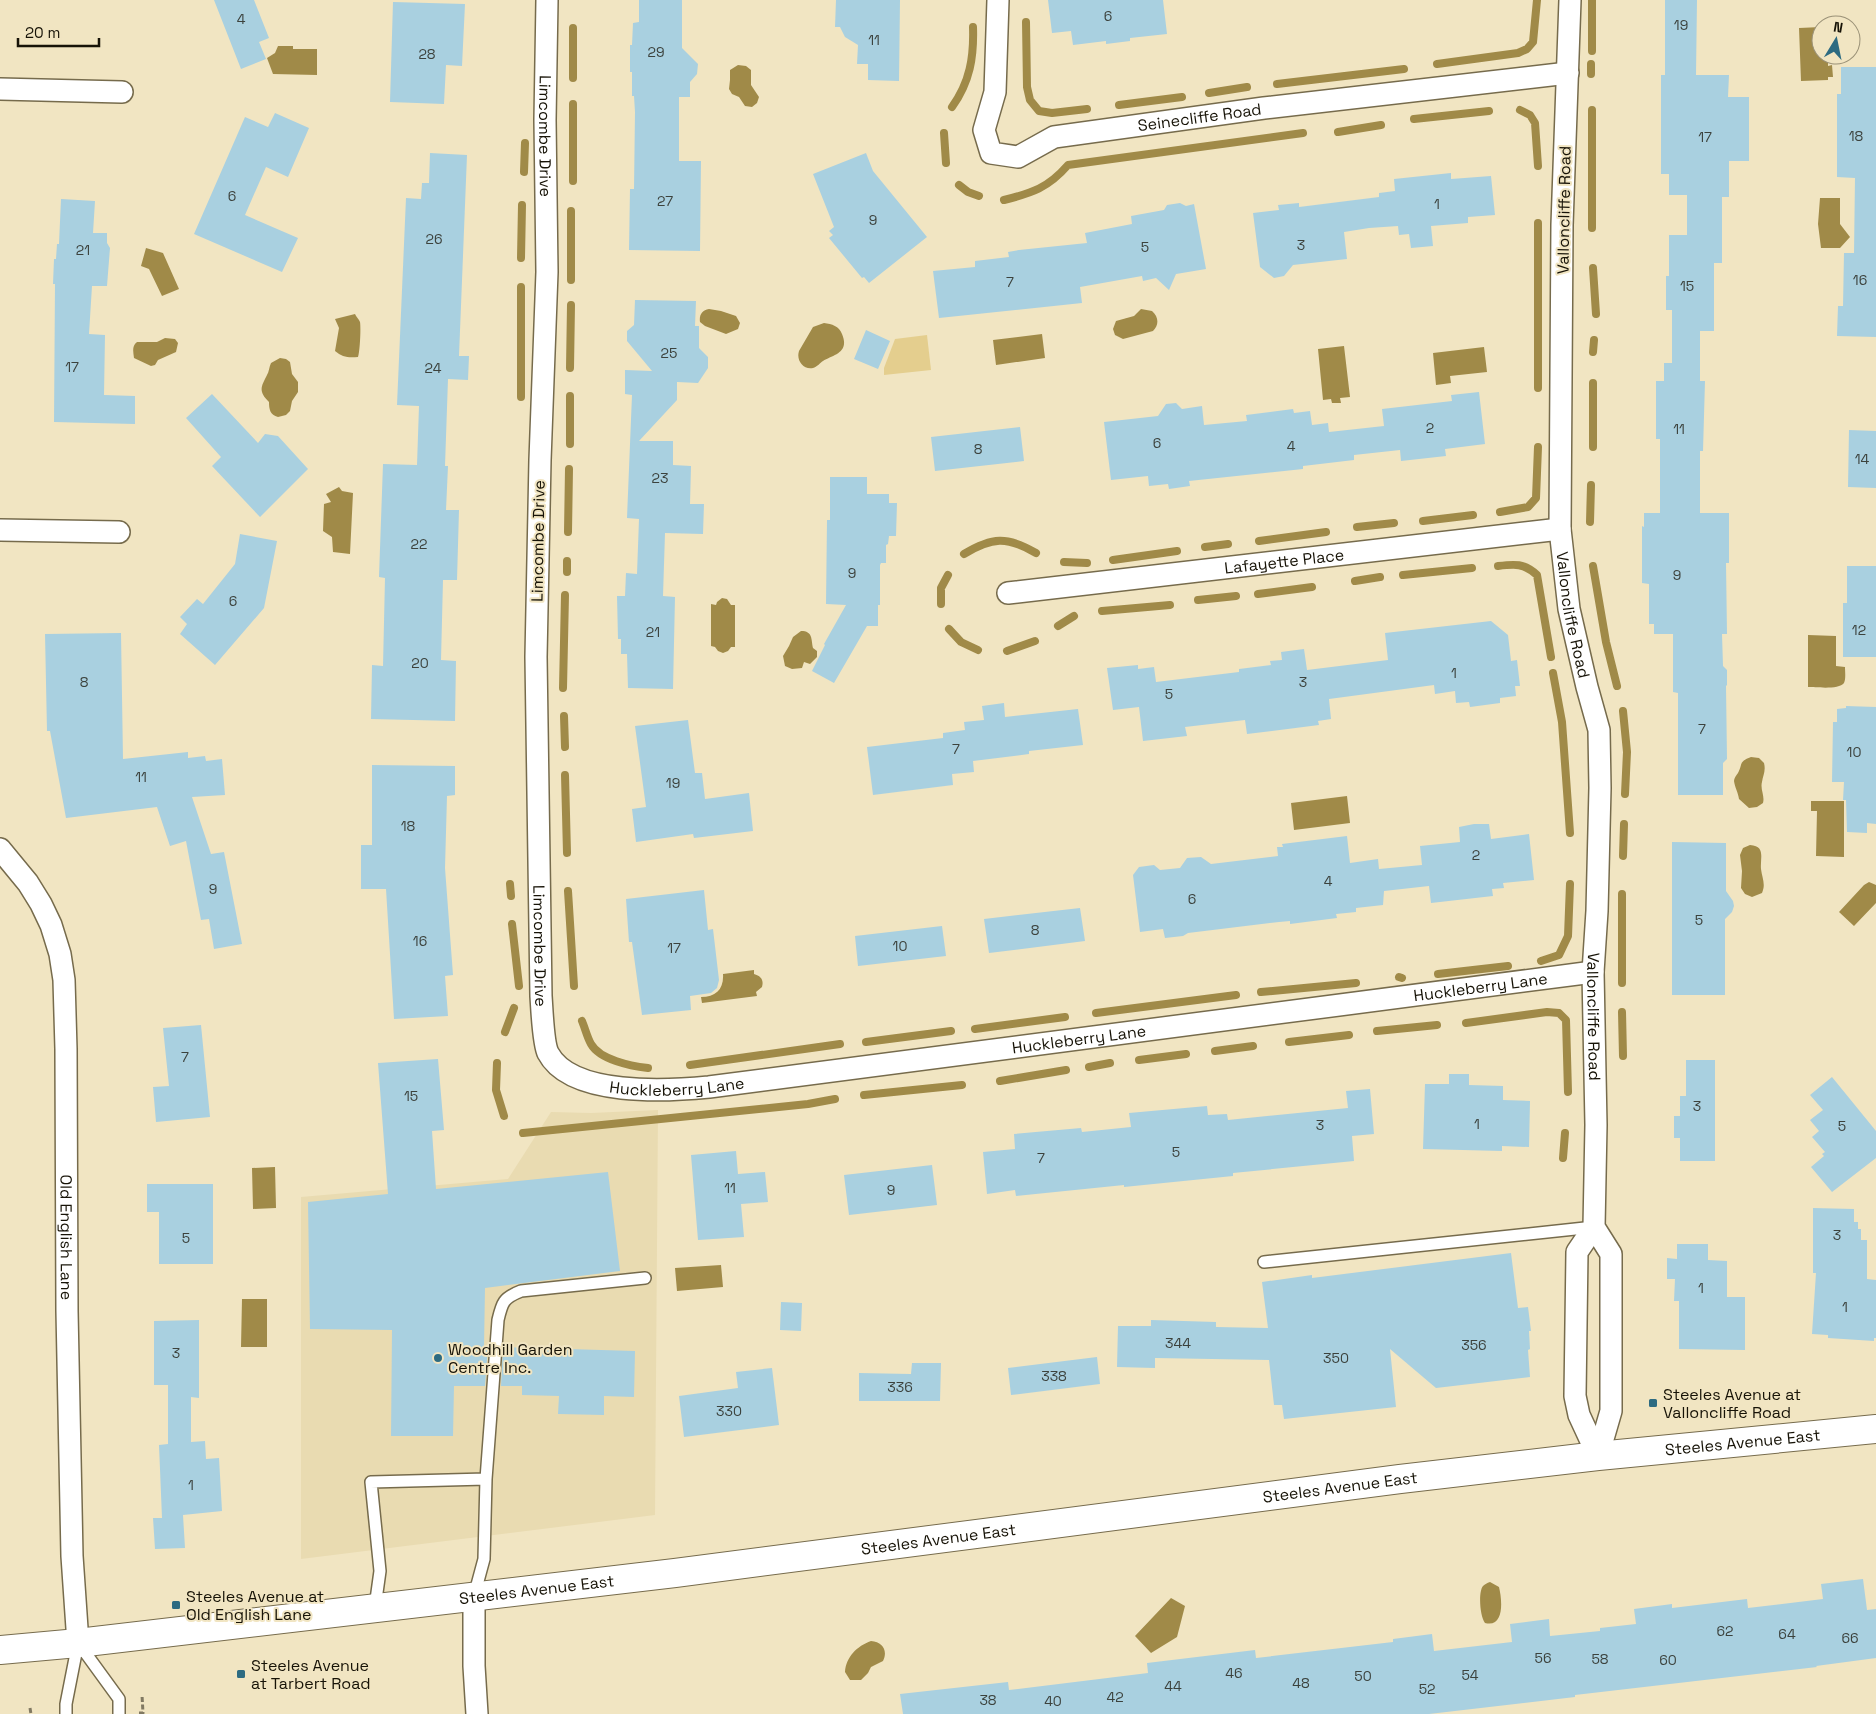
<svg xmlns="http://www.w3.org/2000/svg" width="1876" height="1714" font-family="'Space Grotesk',sans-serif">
<rect width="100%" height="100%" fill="#f1e5c2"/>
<path fill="#e9dbb1" d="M658 1110 655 1515 301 1559V1197L508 1179 551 1112 591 1113Z"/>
<path fill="#e4ce8e" d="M927 335 931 370 884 375V368L895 339Z"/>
<path fill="#a08a48" d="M1821 27V55H1834L1832 59 1828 61V66L1832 65 1833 77H1828V80L1801 81 1799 28Z
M278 46H293V49H317V75L273 74 267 58 275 53Z
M738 65 746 66 751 70V85L759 97 757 103 752 107 745 106 739 97 732 94 729 89 730 80V70Z
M1820 198H1840V224L1850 237 1840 248H1821L1818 224Z
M146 248 163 253 179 289 162 296 149 269 141 266Z
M709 309 721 311 736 316 740 323 738 329 726 334 705 326 700 322C699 315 702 310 709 309Z
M1141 309 1152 311C1159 317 1159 325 1153 331L1123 339 1115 335 1113 329 1116 321 1134 316Z
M355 314C356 317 359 319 360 322 361 327 360 351 358 357 348 358 342 357 335 351L339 328 335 319Z
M824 323C832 324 839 326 842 334 850 353 833 355 823 361 820 363 817 367 813 368 803 370 796 360 799 351L813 327Z
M1042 334 1045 358 996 365 993 340Z
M165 338 175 339 178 343 176 352 158 360 155 365 151 366 134 358C133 351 132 346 137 342H157Z
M1344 346 1350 397 1340 398 1341 403H1332L1331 399 1323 400 1318 349Z
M1484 347 1487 372 1450 376 1451 383 1436 385 1433 353Z
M280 358 286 359 290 362 292 374 298 382V392L292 401 290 411 286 415 278 417C270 415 269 409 269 402 258 391 261 387 267 375 269 372 269 367 271 363Z
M339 487 342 491 353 493 350 554 333 552 332 537 323 531 324 504 331 502 326 494Z
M722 598 727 599 731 605H735V647H731L728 651 723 653 718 651 715 647 711 646V604L716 605 717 602Z
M801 631C813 631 811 639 813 648L817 651V657L810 664 804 662 802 668 792 669 785 666 783 656 789 646 793 637Z
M1808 635 1836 636V666L1845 667C1845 671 1846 679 1844 683 1839 690 1816 687 1808 687Z
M1751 757 1759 758 1764 763C1766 771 1763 775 1762 782 1760 789 1765 796 1763 803L1757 807 1749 808 1739 799C1738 792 1735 788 1734 781 1734 778 1736 776 1738 773 1743 764 1738 762 1751 757Z
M1347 796 1350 823 1294 830 1291 803Z
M1811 801H1844V857L1816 856 1817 811H1811Z
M1750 845C1766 846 1760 858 1761 869 1762 878 1766 884 1762 893L1752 897 1745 894 1741 888 1742 871 1740 855 1743 848Z
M1869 882 1876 885V903L1854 926 1839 912 1864 885Z
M754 970V974C761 976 764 980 762 987L756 992 757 996 702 1003 701 997C716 997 724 989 723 974Z
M275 1167 276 1208 253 1209 252 1168Z
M721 1265 723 1287 677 1291 675 1268Z
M242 1299H267V1347H241Z
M1490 1582 1499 1587C1502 1599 1505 1628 1485 1623 1480 1617 1478 1592 1483 1586 1485 1584 1487 1583 1490 1582Z
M1171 1598 1185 1606 1177 1637 1151 1653 1135 1636Z
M871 1641C883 1642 888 1651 883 1661L871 1667 868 1673 861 1680H850L845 1672C846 1657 857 1646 871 1641Z"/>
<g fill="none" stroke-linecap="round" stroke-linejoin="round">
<path stroke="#a08a48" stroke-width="8" d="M1026 22 1027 87 1030 100 1039 111 1052 113 1087 109
M573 28V78
M1592 51V0
M1437 64 1518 53 1527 49 1533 42 1537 0
M1591 74V64
M1277 84 1404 69
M1209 93 1247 87
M1119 105 1182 97
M952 107C970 82 974 57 973 27
M1520 110 1530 115 1535 123 1538 166
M1414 119 1489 111
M1338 132 1381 125
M944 133 946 163
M524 172 525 143
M573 181V104
M959 185 968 192 979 196
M1004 200C1032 193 1048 188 1068 165L1303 133
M571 211V280
M1538 223V388
M1592 228V110
M521 258 522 205
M1593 268 1596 314
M1593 352 1594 340
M570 368 571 305
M1593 383V447
M521 397V287
M570 444V396
M1500 512 1528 507 1536 498 1538 447
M1423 521 1473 515
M1590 522 1591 485
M1357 527 1394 523
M568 532 569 469
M1259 541 1326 532
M1205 547 1228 544
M964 554C992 537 1007 536 1036 553
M1113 560 1177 551
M1064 562 1087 563
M1498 566C1515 564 1524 563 1537 575L1551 657
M1593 566 1606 642 1617 686
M567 572V561
M1403 575 1472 568
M1355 581 1380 577
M1258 594 1312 587
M1198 600 1236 596
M941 604V588L948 575
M1102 611 1170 605
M1058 626 1074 616
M949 629 961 642 978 650
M1007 651 1035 641
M1553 673 1562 722 1570 833
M563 688 565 595
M1623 711 1627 752 1625 794
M564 716 565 747
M565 775 567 853
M1623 856 1624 824
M510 884 511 896
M568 891 574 986
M512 924 519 986
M1541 961 1559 955 1568 936 1570 884
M1438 974 1508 966
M1399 977 1402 978
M1622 983V894
M1261 992 1356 983
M1622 1012 1623 1056
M1096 1013 1236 995
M582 1021C585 1028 587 1037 591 1044 600 1060 631 1066 648 1068
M1466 1023 1547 1012 1559 1013 1566 1020 1568 1092
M975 1029 1065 1017
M1377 1031 1437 1025
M505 1032 514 1008
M866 1042 951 1031
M1289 1042 1349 1035
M1215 1051 1253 1046
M1139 1060 1186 1054
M497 1063 496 1090 504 1116
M690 1065 840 1044
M1089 1067 1110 1063
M1000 1081 1066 1070
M864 1095 962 1085
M523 1133 808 1104 835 1099
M1563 1158 1565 1133"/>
</g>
<path fill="#a9d0e0" d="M214 0H254L269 38 259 42 266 59 241 69Z
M639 0H682V48L698 64 697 74 690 82V97H679V161H701L700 251 629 250 630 189H634L635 112 634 96H632V72H630V45H632L633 23 639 22Z
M836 0H900L899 81 868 80V64H857L858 45 845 37 840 27H835Z
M1048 0H1163L1167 34 1130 38V41L1106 44V41L1073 45 1071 31 1052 33Z
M1665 0H1697L1696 75H1729L1728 97H1749V161H1729V197H1722V263H1714V331H1700V381H1705L1703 451H1700V513H1729V563H1726L1727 634H1722L1723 666 1727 670V685L1726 686 1727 759 1723 763V795H1678V693L1673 692V634H1654V624H1649V584L1642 583V526L1644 527V513H1660V439H1656V381H1664V363H1672V310H1666V276H1669V235H1687V195H1669V174H1661V75H1665Z
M393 2 465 4 462 66 446 65 444 104 390 102Z
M1841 67H1876V337L1837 336 1838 306H1843L1844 253H1854L1855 178 1837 177V94H1841Z
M275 113 309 128 288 177 266 167 245 215 298 238 282 272 194 234 245 117 268 127Z
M430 153 467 155 459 356H469L468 380 448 379 445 466H448L446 510H459L457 580H443L441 660 456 661 455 721 371 719 372 665 383 666 385 578 379 577 383 464 417 465 419 406 397 405 406 198 421 199 422 183H429Z
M866 153 873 171 927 237 869 283 864 277 862 278 829 238 833 235 829 231 834 227 813 174Z
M1451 173V179L1491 176 1495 215 1468 217V223L1431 226 1433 246 1411 248 1409 234 1399 235 1398 226 1369 228 1344 232 1347 259 1293 265 1284 276 1274 278 1260 267 1253 213 1279 210 1278 205 1299 203V207L1379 197V193L1395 191 1394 179Z
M61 199 95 201 93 233H107V243L110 248 107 286H92L89 334 105 335 104 395 135 396V424L54 422 55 284H53L54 259H56L57 244H59Z
M1180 203 1186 206 1194 204 1206 269 1176 274 1169 290 1156 278 1143 281 1142 276 1080 287 1082 303 939 318 933 271 975 267V261L1009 257 1008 252 1019 250 1087 243 1085 233 1132 224 1131 216 1164 210 1167 205Z
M635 300 696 301 695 326H699V348L708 357V368L698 383 677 382V400L639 441H673V465L691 466 690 504H704L703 534 665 533 663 596 675 597 673 689 628 688 627 654H621V639H618L617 596H625L626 573 637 574 639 519 627 518 632 395 625 394V370L652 371 627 341V331L634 325Z
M866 330 890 341 878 369 854 359Z
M1479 392 1485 444 1445 449 1446 456 1401 461 1400 450 1354 455V460L1303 466V469L1189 481 1190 486 1169 489 1168 484 1149 486 1148 476 1111 480 1104 422 1158 416 1166 404 1176 403 1182 409 1202 406 1204 425 1247 421 1246 415 1293 409 1294 413 1310 411 1312 425 1328 423 1329 432 1384 426 1382 409 1452 401 1451 395Z
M212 394 258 443 265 434 278 436 308 469 260 517 212 466 221 457 186 418Z
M1020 427 1024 461 935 471 931 437Z
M1849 430 1876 431V488L1848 487Z
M830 477H867V494H889V503H897L896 536H889L888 544 886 545V563H881L880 565V605H878V626H867L834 683 812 671 825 645 824 644 846 605 826 604 827 520H830Z
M240 534 277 541 264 608 215 665 180 634 187 624 180 617 197 599 203 604 235 564Z
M1847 566H1876V657H1843V603H1847Z
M1491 621 1508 635 1511 661 1517 660 1520 686H1515L1516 696 1500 698V703L1470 707 1469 702 1456 703 1455 691 1435 694 1434 685 1329 699 1331 719 1318 721 1319 725 1247 734 1245 720 1185 727 1187 736 1143 741 1139 707 1113 710 1107 668 1138 665V669L1154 667 1156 682 1239 672V669L1271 665 1270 661 1282 660 1281 652 1304 649 1307 670 1388 660 1385 633Z
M121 633 123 759 188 752V758L205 756 206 761 222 759 225 795 192 797 211 854 224 852 242 944 214 949 209 919 201 920 186 841 170 846 157 807 66 818 50 731H47L45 634Z
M1004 703 1005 717 1078 709 1083 745 1029 751V754L973 761 974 772 952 774 953 785 873 795 867 747 943 738V733L965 730 964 722 984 720 982 706Z
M1846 706 1876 707V824L1867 823V833L1847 832 1846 800H1843L1844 782H1832L1833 722H1837V709L1846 708Z
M688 720 695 773H702L705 799 749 793 753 831 694 838 693 834 636 842 632 809 646 807 635 726Z
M372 765 455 766V795L447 796 445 868 453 975 445 976 448 1016 394 1019 386 889H361V845H372Z
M1474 824H1489L1491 839 1529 834 1534 880 1503 883 1504 888 1492 889 1493 896 1431 903 1429 886 1384 891 1383 905 1356 908V912L1336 914 1337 918 1290 924V921L1279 922 1188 933 1183 936 1165 938 1163 929 1140 932 1133 875 1139 867 1154 865 1160 870 1180 868 1187 858 1201 857 1211 864 1278 856 1277 847H1283L1282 844 1347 836 1350 863 1378 859 1379 869 1422 865 1420 846 1460 842 1459 827Z
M1672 842 1726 843V891L1733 901 1734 906 1732 912 1725 919V995H1672Z
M704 890 708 930 713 929 719 980 717 988 711 993 690 996 691 1010 642 1015 632 942H629L626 899Z
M1080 908 1085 941 989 953 984 919Z
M942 926 946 956 858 966 855 936Z
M201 1025 210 1117 156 1122 153 1087 169 1086 163 1028Z
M438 1059 444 1130 432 1131 436 1189 608 1172 620 1271 485 1288 484 1347H488L485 1386H454L453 1436H391L392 1330 310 1329 308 1202 388 1194 378 1063Z
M1686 1060H1715V1161H1680V1138H1674V1116H1680V1096H1686Z
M1449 1074H1469V1085L1503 1086V1100L1530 1101 1529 1147 1502 1146V1151L1423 1149 1425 1084H1449Z
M1832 1077 1876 1131V1158L1832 1192 1811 1167 1824 1156 1822 1154 1825 1152 1812 1137 1819 1131 1810 1120 1823 1110 1810 1095Z
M1370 1089 1374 1134 1352 1136 1354 1161 1233 1173V1176L1124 1187V1185L1016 1196 1015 1190 987 1194 983 1152 1015 1149 1014 1134 1081 1128 1082 1132 1131 1127 1129 1113 1207 1106 1208 1115 1227 1114 1228 1120 1348 1108 1346 1091Z
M736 1151 738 1174 765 1172 768 1202 741 1204 744 1237 698 1240 691 1155Z
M932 1165 937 1205 849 1215 844 1175Z
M147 1184H213V1264H159V1212H147Z
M1813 1208 1854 1209V1222H1858V1229H1861V1240H1867V1279L1876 1280V1338H1874V1341L1828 1338V1335L1812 1334 1816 1273H1813Z
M1677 1244H1708V1260L1727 1261V1297H1745V1350L1679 1349V1301H1674L1675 1279H1667V1258L1677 1259Z
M1511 1253 1518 1308 1528 1307 1531 1331H1529L1530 1349 1528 1350 1530 1377 1436 1388 1390 1349 1396 1407 1284 1419 1282 1405H1274L1269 1360 1155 1358V1368L1117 1367 1118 1326H1151V1320L1216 1322V1327L1268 1328 1262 1282 1312 1275V1278Z
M781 1302 802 1303 801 1331 780 1330Z
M199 1320V1398L191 1397V1442L205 1441 206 1459 219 1458 222 1511 183 1515 185 1548 155 1549 153 1518H162L159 1445 168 1444V1385H154V1321Z
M503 1347 635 1351 634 1397 604 1396V1415L558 1414 559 1396 522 1395V1386H501Z
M1097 1357 1100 1384 1011 1395 1008 1368Z
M912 1363H941L940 1401H859V1373L911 1374Z
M772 1368 779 1425 684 1437 679 1396 738 1388 736 1372Z
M1863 1579 1867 1610 1876 1609V1658L1816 1666 1817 1667 1575 1695V1697L1429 1714H903L900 1694 1008 1682 1009 1690 1148 1673 1147 1663 1255 1650 1256 1658 1393 1642V1639L1432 1634 1434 1651 1512 1642 1510 1624 1549 1619 1550 1636 1600 1631V1628L1636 1624 1634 1609 1672 1604V1608L1747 1599 1748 1608 1823 1599 1821 1584Z"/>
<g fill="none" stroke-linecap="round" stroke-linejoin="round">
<g stroke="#766b4c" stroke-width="14">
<path id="lane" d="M1264 1262 1594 1227
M474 1596 484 1559 486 1479 498 1320C502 1303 503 1298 521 1291L645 1278
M375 1607 380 1571 371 1482 486 1479
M79 1644 119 1699V1714
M66 1714V1704L78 1643"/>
</g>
<g stroke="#766b4c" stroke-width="24">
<g id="street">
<path id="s1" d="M547 0 545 120 547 272 540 460 536 657 541 996C542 1009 543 1043 548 1053 571 1097 668 1091 709 1087L1593 972"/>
<path id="s2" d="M998 0 995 92 984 130 991 153 1018 157 1054 137 1264 108 1568 73"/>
<path id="s3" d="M1570 0 1562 225 1560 529 1569 609 1587 687 1599 730 1600 788 1597 911 1593 972 1596 1125 1594 1227 1611 1254V1411L1598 1456"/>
<path d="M0 89 122 92"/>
<path d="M0 530 119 532"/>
<path id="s4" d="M1008 593 1560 529"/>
<path id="s5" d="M0 849 28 883 41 904 51 925 60 954 64 980 66 1049 67 1311 72 1556 78 1643"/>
<path d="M1594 1227 1577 1252 1575 1396 1579 1415 1598 1456"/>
<path d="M474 1596V1666L477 1714"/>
</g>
</g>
<g stroke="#766b4c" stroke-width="30">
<g id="secondary">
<path id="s6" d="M0 1650 78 1643 675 1573 1400 1479 1598 1456 1876 1429"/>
</g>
</g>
<path stroke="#817962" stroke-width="3" stroke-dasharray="5 2.5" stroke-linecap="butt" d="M30 1708 31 1714
M139 1713H143L142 1695"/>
<use href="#lane" stroke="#fff" stroke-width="11"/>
<use href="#street" stroke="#fff" stroke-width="21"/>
<use href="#secondary" stroke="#fff" stroke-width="28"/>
</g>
<g fill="#2d6b81" stroke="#f1e5c2" stroke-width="2">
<circle cx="438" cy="1358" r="5"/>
<rect x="1648" y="1398" width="10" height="10" rx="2.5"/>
<rect x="171" y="1600" width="10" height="10" rx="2.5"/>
<rect x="236" y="1669" width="10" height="10" rx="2.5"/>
</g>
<g text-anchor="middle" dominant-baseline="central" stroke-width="4" stroke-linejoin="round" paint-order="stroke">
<g font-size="14" fill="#3c423d">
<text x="1108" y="16">6</text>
<text x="241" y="19">4</text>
<text x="1681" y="25">19</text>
<text x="874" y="40">11</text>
<text x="656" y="52">29</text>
<text x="427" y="54">28</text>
<text x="1856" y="136">18</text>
<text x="1705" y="137">17</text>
<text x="232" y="196">6</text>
<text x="665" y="201">27</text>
<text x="1437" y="204">1</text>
<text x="873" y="220">9</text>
<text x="434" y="239">26</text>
<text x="1301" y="245">3</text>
<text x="1145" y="247">5</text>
<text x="83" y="250">21</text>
<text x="1860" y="280">16</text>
<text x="1010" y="282">7</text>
<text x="1687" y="286">15</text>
<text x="669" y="353">25</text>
<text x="72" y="367">17</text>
<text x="433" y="368">24</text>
<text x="1430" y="428">2</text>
<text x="1679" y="429">11</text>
<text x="1157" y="443">6</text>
<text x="1291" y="446">4</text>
<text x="978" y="449">8</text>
<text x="1862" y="459">14</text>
<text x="660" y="478">23</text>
<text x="419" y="544">22</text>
<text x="852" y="573">9</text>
<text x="1677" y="575">9</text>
<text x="233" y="601">6</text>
<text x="1859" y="630">12</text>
<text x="653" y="632">21</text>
<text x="420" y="663">20</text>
<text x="1454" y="673">1</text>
<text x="84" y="682">8</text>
<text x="1303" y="682">3</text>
<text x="1169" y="694">5</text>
<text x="1702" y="729">7</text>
<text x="956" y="749">7</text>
<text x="1854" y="752">10</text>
<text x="141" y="777">11</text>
<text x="673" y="783">19</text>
<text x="408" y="826">18</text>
<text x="1476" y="855">2</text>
<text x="1328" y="881">4</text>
<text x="213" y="889">9</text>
<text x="1192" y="899">6</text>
<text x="1699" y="920">5</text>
<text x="1035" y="930">8</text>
<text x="420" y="941">16</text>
<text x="900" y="946">10</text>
<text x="674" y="948">17</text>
<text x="185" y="1057">7</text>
<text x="411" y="1096">15</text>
<text x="1697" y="1106">3</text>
<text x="1477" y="1124">1</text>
<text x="1320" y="1125">3</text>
<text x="1842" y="1126">5</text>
<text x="1176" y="1152">5</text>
<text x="1041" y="1158">7</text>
<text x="730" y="1188">11</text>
<text x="891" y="1190">9</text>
<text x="1837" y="1235">3</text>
<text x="186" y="1238">5</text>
<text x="1701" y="1288">1</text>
<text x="1845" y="1307">1</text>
<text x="1178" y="1343">344</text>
<text x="1474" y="1345">356</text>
<text x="176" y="1353">3</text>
<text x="1336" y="1358">350</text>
<text x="1054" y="1376">338</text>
<text x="900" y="1387">336</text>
<text x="729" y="1411">330</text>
<text x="191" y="1485">1</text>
<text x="1725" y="1631">62</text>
<text x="1787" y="1634">64</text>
<text x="1850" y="1638">66</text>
<text x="1543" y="1658">56</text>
<text x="1600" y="1659">58</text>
<text x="1668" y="1660">60</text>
<text x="1234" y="1673">46</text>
<text x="1470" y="1675">54</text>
<text x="1363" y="1676">50</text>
<text x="1301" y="1683">48</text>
<text x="1173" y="1686">44</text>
<text x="1427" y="1689">52</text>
<text x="1115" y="1697">42</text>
<text x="988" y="1700">38</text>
<text x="1053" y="1701">40</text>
</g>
<g font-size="16" fill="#171307" stroke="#f1e5c2">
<text stroke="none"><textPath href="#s2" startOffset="371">Seinecliffe Road</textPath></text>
<text stroke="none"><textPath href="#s1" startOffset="136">Limcombe Drive</textPath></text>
<text transform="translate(1564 210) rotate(-89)">Valloncliffe Road</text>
<text transform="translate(538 541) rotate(-89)">Limcombe Drive</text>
<text stroke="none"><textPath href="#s4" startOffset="278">Lafayette Place</textPath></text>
<text stroke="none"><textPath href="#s3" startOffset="616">Valloncliffe Road</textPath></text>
<text stroke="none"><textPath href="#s1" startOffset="946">Limcombe Drive</textPath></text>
<text stroke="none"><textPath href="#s1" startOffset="2004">Huckleberry Lane</textPath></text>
<text stroke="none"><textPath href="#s3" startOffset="1021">Valloncliffe Road</textPath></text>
<text stroke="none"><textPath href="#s1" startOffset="1599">Huckleberry Lane</textPath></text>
<text stroke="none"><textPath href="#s1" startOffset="1194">Huckleberry Lane</textPath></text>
<text stroke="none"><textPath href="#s5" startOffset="406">Old English Lane</textPath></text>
<text stroke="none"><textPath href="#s6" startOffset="1755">Steeles Avenue East</textPath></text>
<text stroke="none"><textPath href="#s6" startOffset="1350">Steeles Avenue East</textPath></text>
<text stroke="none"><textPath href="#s6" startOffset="945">Steeles Avenue East</textPath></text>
<text stroke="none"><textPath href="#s6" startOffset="540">Steeles Avenue East</textPath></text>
</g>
<g font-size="16" fill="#171307" stroke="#f1e5c2" text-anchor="start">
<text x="448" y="1349">Woodhill Garden<tspan x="448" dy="18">Centre Inc.</tspan></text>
<text x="1663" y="1394">Steeles Avenue at<tspan x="1663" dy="18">Valloncliffe Road</tspan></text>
<text x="186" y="1596">Steeles Avenue at<tspan x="186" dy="18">Old English Lane</tspan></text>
<text x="251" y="1665">Steeles Avenue<tspan x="251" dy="18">at Tarbert Road</tspan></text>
</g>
</g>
<g transform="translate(1836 40) rotate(10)"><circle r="24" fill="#f1e5c2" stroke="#9a9177"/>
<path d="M0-4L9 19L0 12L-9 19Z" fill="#2d6b81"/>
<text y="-8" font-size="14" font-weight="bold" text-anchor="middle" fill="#171307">N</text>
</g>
<path d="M18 38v8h81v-8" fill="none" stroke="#171307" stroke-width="2.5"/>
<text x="25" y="38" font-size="15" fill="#171307" stroke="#f1e5c2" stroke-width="4" paint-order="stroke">20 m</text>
</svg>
